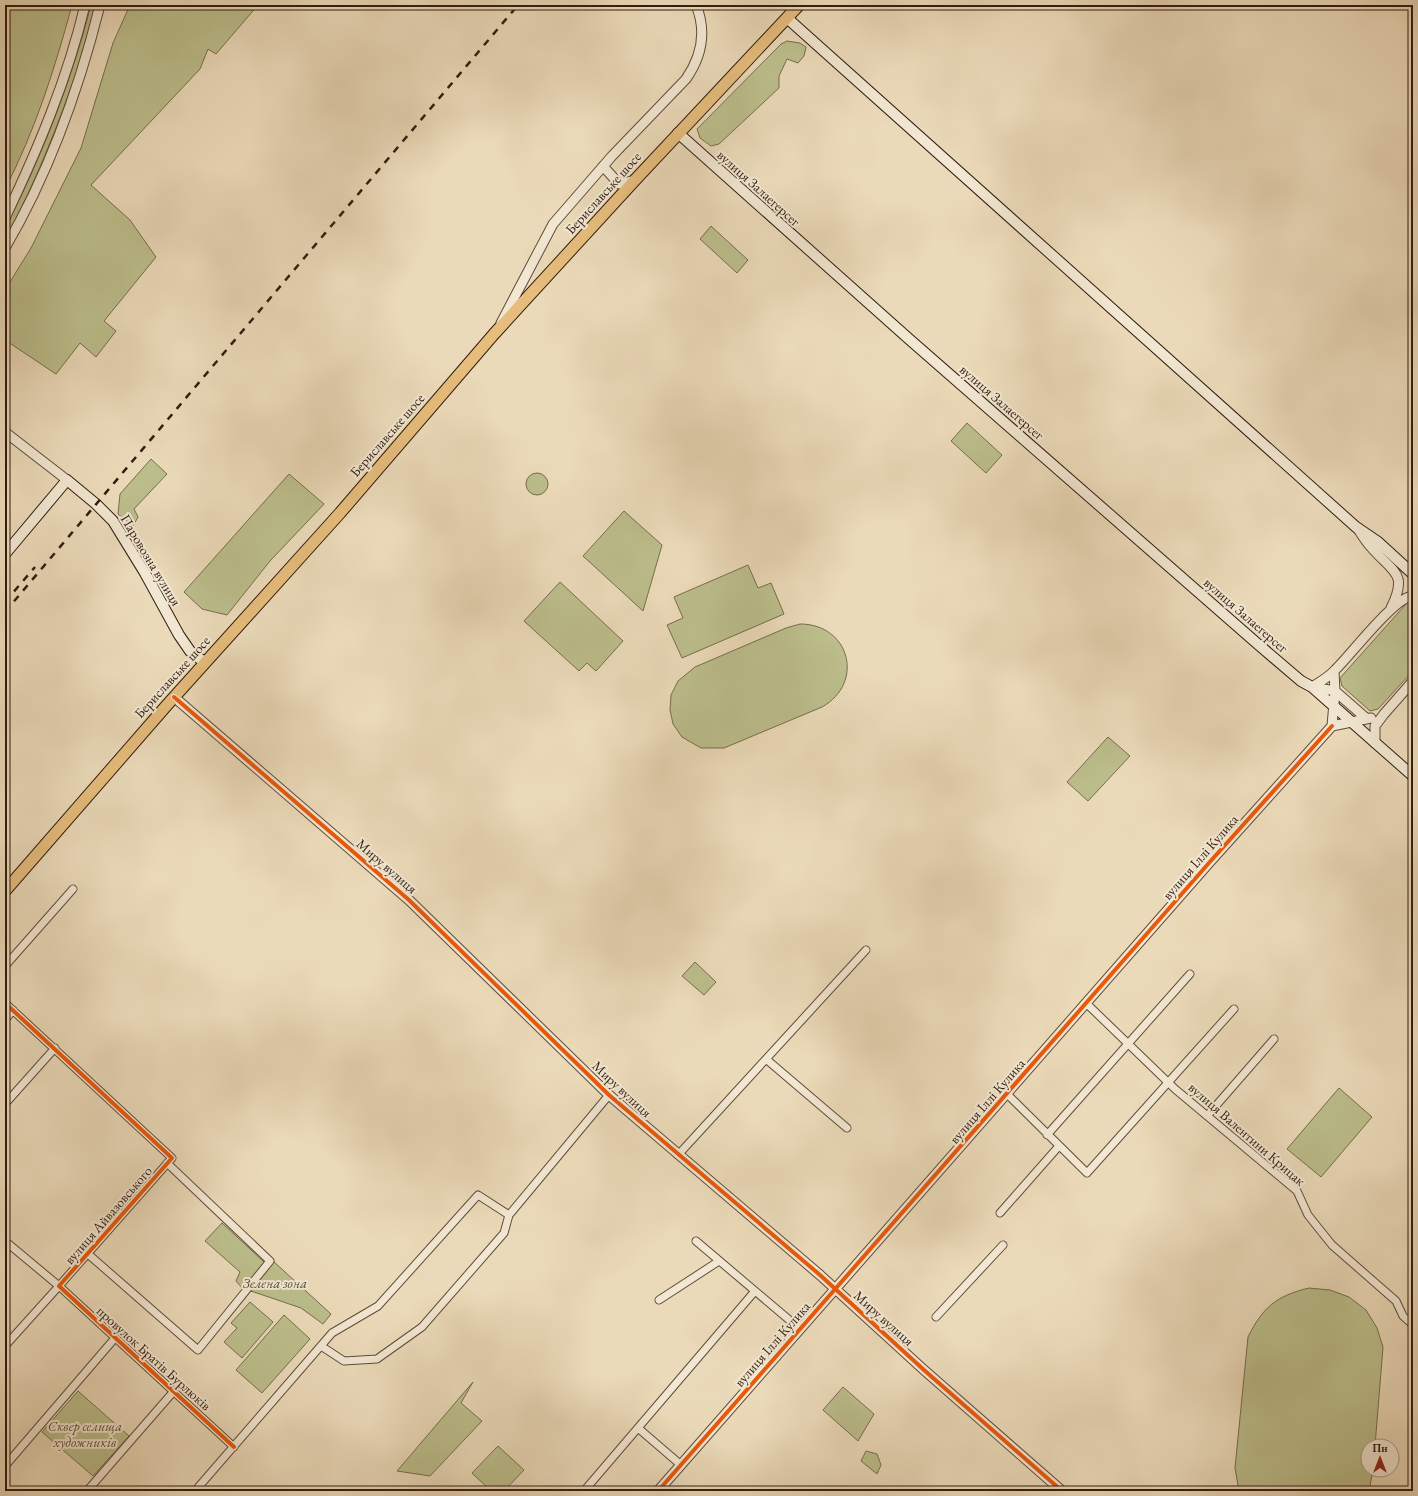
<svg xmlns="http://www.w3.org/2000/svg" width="1418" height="1496" font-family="'EB Garamond',serif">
<rect width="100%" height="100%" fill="#ebdab9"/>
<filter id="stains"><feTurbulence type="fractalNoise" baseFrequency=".005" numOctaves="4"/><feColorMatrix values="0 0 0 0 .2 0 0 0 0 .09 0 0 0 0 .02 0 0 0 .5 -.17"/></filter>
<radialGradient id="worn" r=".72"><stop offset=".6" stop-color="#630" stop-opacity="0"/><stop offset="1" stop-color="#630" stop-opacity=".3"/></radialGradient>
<path fill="#bcbe8c" stroke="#766d4e" d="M5 5H72C55 68 35 131 5 189Z
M91 5H97C74 87 44 165 5 241V229C41 157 71 83 91 5Z
M130 5H258L216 54 208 49 200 69 91 185 130 220 156 257 104 321 116 331 96 357 80 343 56 374 5 340V290L31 248 81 148 113 43Z
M787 41 800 43 806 47 804 56 798 63 787 59 779 76V88L719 144 711 146 700 138 697 129 781 44Z
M711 226 748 260 737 273 700 239Z
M967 423 1002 455 986 473 951 441Z
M151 459 167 474 134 509 138 517 133 526 118 514 120 494Z
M526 484a11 11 0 1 1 22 0a11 11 0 1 1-22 0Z
M289 474 324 504 270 561 227 615 202 609 184 592Z
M624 511 662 545 643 611 583 556Z
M748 565 758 588 771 583 784 614 682 658 667 625 683 618 674 597Z
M560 582 623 641 596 671 587 663 579 671 524 621Z
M1413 602V671L1378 709 1370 711 1342 686 1340 678 1406 604Z
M800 624C850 624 865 683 822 707L724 748H701L682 737 673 724 670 710 671 695 678 681 695 667 786 628Z
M1108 737 1130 756 1088 801 1067 782Z
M695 962 716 982 704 995 682 976Z
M1339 1088 1372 1117 1321 1177 1287 1149Z
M222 1223 264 1262 244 1290 236 1281 240 1272 205 1241Z
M273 1261 331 1314 323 1324 301 1308 251 1291Z
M1309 1288 1330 1290 1349 1297 1366 1310 1377 1328 1383 1347 1375 1446H1368V1470H1373L1369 1491H1239L1235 1468 1248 1337C1263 1307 1276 1296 1309 1288Z
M250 1302 273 1322 242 1358 224 1342 237 1328 231 1323Z
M284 1315 310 1339 262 1393 236 1370Z
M473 1382 461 1403 482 1421 430 1476 397 1471Z
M843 1387 874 1414 858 1441 823 1410Z
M78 1391 129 1436 93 1476 42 1432Z
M498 1446 524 1470 504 1491H491L472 1473Z
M866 1451 877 1454 881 1465 877 1474 861 1461Z"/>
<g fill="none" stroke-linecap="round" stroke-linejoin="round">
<g stroke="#604c3a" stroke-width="9">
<path id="minor" d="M5 966 73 889
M5 1003 172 1158 59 1286 234 1447
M1087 1004 1175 1089 1297 1191 1308 1215 1332 1245 1396 1301 1403 1316 1413 1325
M5 1020 13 1010
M766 1059 847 1128
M1007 1094 1087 1173 1234 1009
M5 1104 55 1048
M1207 1116 1274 1039
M1047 1135 1190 974
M678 1155 866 950
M1000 1213 1059 1146
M5 1241 59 1286 5 1346
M696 1241 800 1329
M88 1254 198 1350 270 1261 167 1163
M659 1300 719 1261
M936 1317 1003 1245
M321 1346 344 1361 377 1359 422 1327 504 1233 509 1215
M638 1428 681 1465
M5 1466 115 1338
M5 1491H6
M87 1491 174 1391
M195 1491 332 1333 378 1306 478 1195 509 1215 609 1095
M584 1491 755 1291"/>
</g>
<g stroke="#604c3a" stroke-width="11">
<path id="tertiary" d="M603 166 619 184 635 180
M5 218C38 149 67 80 85 5
M5 248C49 173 79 89 100 5
M501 323 553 224 612 156 686 79C702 56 707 32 696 5
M5 432 67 480
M1358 529C1362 535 1366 542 1371 547 1392 572 1409 572 1391 608
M1312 687C1320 682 1329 677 1335 670 1350 656 1395 596 1413 596
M1312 687 1335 691 1367 719
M174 697 409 900 609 1095 820 1275 924 1370 1062 1491
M1332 726 1335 691 1334 672
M1332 726 1371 718
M1375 743V726L1384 714 1413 681
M658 1491 1208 864 1332 726"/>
</g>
<g stroke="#311c0f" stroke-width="12">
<path id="secondary" d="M787 18 1356 527 1378 542 1413 574
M678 133 909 339 1260 646 1301 681 1312 687 1413 776
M5 554 67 480 96 504 113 521 145 573 179 635 190 651 204 662"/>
</g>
<g stroke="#311c0f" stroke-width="13">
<path id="primary" d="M5 891 167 705 340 513 494 334 635 180 799 5"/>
</g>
<use href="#minor" stroke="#f2e7d2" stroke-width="7"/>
<use href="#tertiary" stroke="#f2e7d2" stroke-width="9"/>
<use href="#secondary" stroke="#f2e7d2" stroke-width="10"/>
<use href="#primary" stroke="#e6bd7c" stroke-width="11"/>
<path stroke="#311c0f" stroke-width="2.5" stroke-dasharray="7 7" stroke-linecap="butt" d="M5 602 35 567
M5 612 518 5"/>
<g stroke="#f2e7d2" stroke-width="6">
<path id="cycleway" d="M174 697 409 900 609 1095 820 1275 924 1370 1062 1491
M5 1003 172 1158 59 1286 234 1447
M658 1491 1208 864 1332 726"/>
</g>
<use href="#cycleway" stroke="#e8590c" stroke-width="4"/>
</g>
<g text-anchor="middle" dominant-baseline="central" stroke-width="4" stroke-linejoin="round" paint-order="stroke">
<g font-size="14" fill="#311c0f" stroke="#f2e7d2">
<text transform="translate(759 188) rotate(42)">вулиця Залаегерсег</text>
<text transform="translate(603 193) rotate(-48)">Бериславське шосе</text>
<text transform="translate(1002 402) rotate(41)">вулиця Залаегерсег</text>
<text transform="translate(387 435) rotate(-49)">Бериславське шосе</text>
<text transform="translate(151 560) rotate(59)">Паровозна вулиця</text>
<text transform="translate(1246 615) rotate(41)">вулиця Залаегерсег</text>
<text transform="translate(172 677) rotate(-48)">Бериславське шосе</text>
<text transform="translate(1200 857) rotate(-49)">вулиця Іллі Кулика</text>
<text transform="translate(387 866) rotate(41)">Миру вулиця</text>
<text transform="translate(622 1089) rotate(43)">Миру вулиця</text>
<text transform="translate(987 1101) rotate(-49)">вулиця Іллі Кулика</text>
<text transform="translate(1247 1134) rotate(41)">вулиця Валентини Крицак</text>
<text transform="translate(108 1215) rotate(-49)">вулиця Айвазовського</text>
<text transform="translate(884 1318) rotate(42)">Миру вулиця</text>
<text transform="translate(772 1344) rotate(-49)">вулиця Іллі Кулика</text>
<text transform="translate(154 1358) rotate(42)">провулок Братів Бурлюків</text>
</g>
<g font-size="14" font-style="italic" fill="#5b4d34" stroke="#f2e7d2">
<text x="275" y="1283">Зелена зона</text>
<text x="85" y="1426">Сквер селища<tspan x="85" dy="16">художників</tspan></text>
</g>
</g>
<rect width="1418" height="1496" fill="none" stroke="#ebdab9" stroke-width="20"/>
<rect x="6" y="6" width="1406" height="1484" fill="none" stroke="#311c0f" stroke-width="2"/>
<rect x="10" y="10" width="1398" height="1476" fill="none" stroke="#311c0f"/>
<g transform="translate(1380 1458)"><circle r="19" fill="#f2e7d2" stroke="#a59684"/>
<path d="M0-3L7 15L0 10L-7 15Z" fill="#8f2418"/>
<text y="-6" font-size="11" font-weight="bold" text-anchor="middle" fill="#311c0f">Пн</text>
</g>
<rect width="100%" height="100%" filter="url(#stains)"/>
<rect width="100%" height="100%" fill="url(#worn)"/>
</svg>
